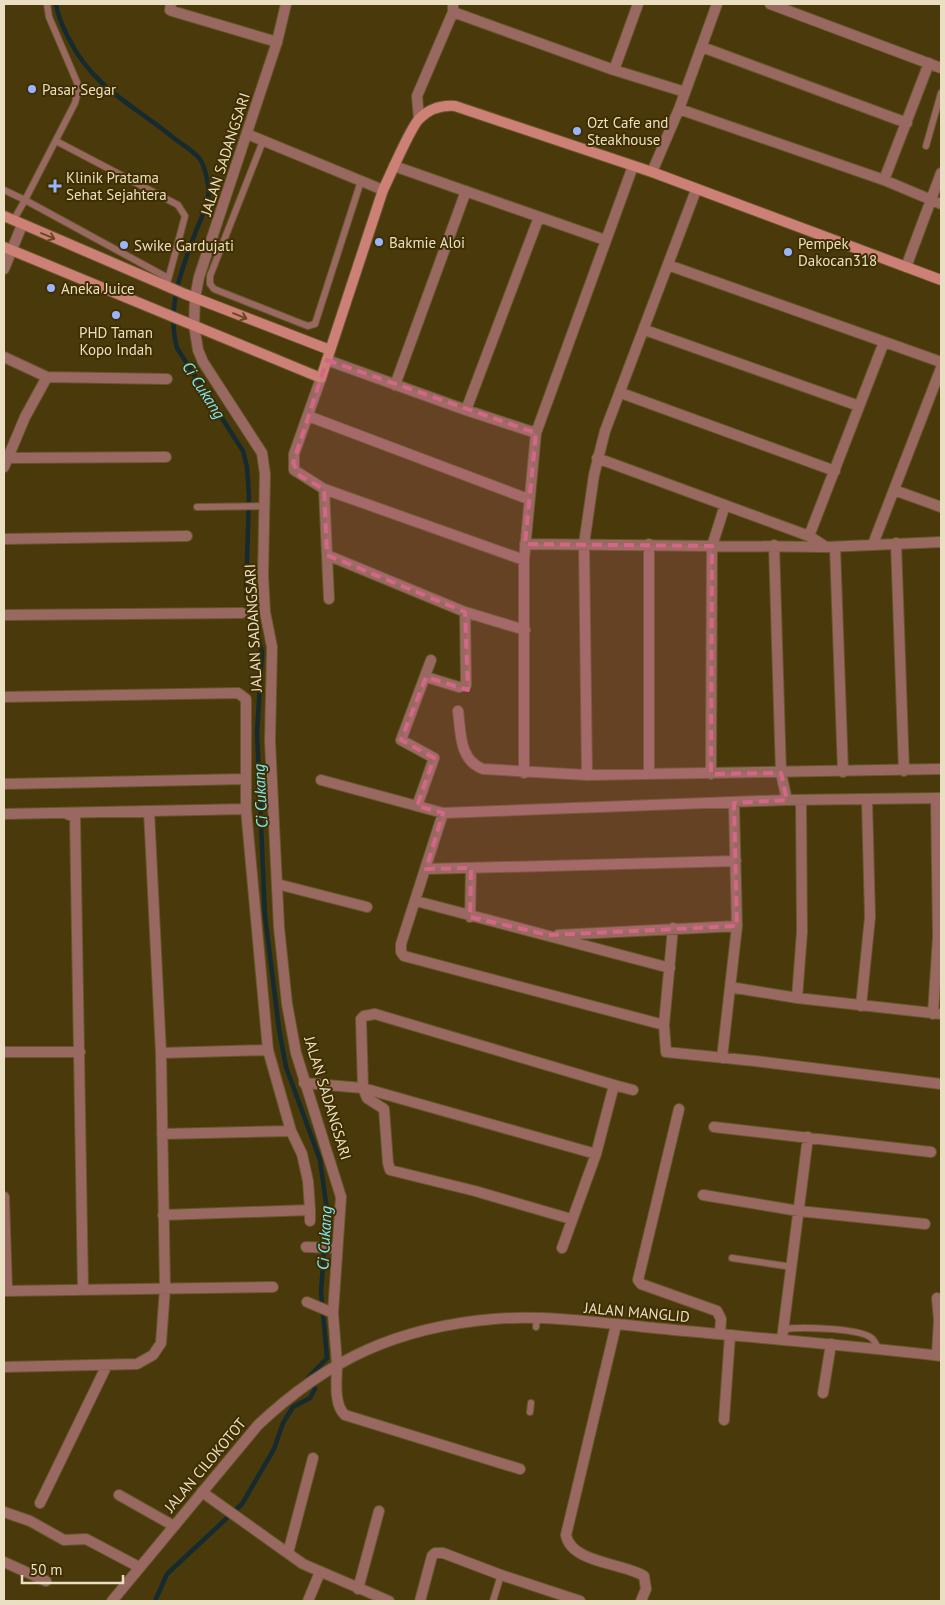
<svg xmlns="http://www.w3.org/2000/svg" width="945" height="1605" font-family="'PT Sans',sans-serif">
<rect width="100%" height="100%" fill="#49390b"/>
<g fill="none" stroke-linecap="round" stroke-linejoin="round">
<path stroke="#152b2f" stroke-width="4.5" d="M56 4C58 17 63 27 69 39 94 89 134 105 175 139 183 145 197 153 201 161 206 170 210 189 208 199 206 209 200 221 196 231 182 268 166 308 177 348L243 451 247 467 249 497 246 592 262 652 257 733 265 916 279 1029 286 1067 320 1160 327 1210 321 1292 327 1358 308 1378 315 1389 310 1398 293 1407 283 1423 274 1449 242 1504 167 1574 155 1601"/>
<g stroke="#66572c" stroke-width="8">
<path id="service" d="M47 4 49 17 79 87 75 103 25 200 168 278
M56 141 178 205 185 216 168 280
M263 141 210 276V284L214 289 300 323 308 326 315 324 361 181
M926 146 941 93
M4 190 25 200 13 221
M197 507 265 506
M732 1258 792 1267
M536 1327 537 1319
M784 1329C801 1327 856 1328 870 1337 875 1340 876 1344 878 1349
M530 1412 531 1403
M493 1601 501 1575"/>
</g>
<g stroke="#66572c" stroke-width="12">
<path id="minor" d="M171 4 170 10 172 11 277 42
M770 4 941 68
M453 12 614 70 685 92
M702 47 907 123
M614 70 638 4
M679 109 884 180 941 204
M419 119 417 96 453 12V4
M247 134 383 190
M394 166 605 240
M652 172 679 109 717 4
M884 180 929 63
M668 265 941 362
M906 267 941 173
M4 269 22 225
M645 330 859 406
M4 357 47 377 167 379
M327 360 466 410 536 433
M321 378 294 454V470L324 489 524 560
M395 385 466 191
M621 393 835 471
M466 410 539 217
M308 416 528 499
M8 458 166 457
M597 458 809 536 826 547
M4 467 25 417 47 377
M324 489 329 599
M894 490 941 507
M809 536 884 342
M4 539 187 536
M896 543 904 771
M525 544 826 547 941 542
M873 544 941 368
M774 545 781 773 787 800
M835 547 843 772
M327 555 465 612 525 630
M4 615 242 613
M426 677 459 687 466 685 465 612
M4 697 238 693 246 699V809L268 1050 291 1131 302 1154 308 1181 310 1210 163 1215
M458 711C461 733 459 760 483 769L587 775 941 769
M524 773V560L536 433 633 166
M649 774V544
M711 774 712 546 725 505
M587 775 584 544 594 475 605 431 696 190
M321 780 443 813 787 800 941 798
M4 784 245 779
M417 806 434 758 401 740 431 660
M443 813 401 944V952L404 956 664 1025
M4 814 246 809
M67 814 75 817 83 1290
M426 869 736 861
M277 884 367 907
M416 901 670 968
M470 917 471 868
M673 928 664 1025 666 1052 755 1061 941 1084
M558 935 737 926
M730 987 797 998 941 1014
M797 998 802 932 801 802
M861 1006 870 917 867 801
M933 1014 938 937 936 798
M4 1052H80
M161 1053 268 1050
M722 1058 737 926 734 803
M304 1083 363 1088 596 1154 614 1085 375 1014 364 1016 361 1019 363 1088 367 1098 384 1109 388 1163 390 1170 475 1191 571 1219
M614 1085 633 1090
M679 1109 638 1280 641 1284 717 1311 721 1319 720 1334
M714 1127 931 1152
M162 1134 291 1131
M703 1195 799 1211 925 1224
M4 1197 7 1290
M310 1221V1210
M306 1247 337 1248
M562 1248 596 1154
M4 1291 273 1287
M307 1302 333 1313
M616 1325 566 1535C571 1563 623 1563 644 1576L646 1589 641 1601
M782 1339 808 1137
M937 1355 939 1320 937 1298
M337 1364C337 1379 333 1404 345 1415L520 1469
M4 1367 137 1364 153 1355 161 1343 165 1288 161 1053 149 811
M823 1393 831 1344
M724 1420 730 1335
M202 1492 303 1564 389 1601
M119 1495 174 1526
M40 1503 107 1365
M4 1512 30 1521 64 1540 86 1539 139 1567
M288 1553 313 1458
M4 1562 46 1581
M358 1589 379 1511
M308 1601 320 1572
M420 1601 432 1556 435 1553H443L501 1575 580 1601"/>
</g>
<g stroke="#66572c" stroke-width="12">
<path id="tertiary" d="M286 4 277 42 199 277 195 298 194 325 198 350 203 362 262 453 265 474 263 576 265 612 272 647 270 741 279 927 287 1004 296 1053 341 1197 333 1313 337 1364
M112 1601 258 1425C328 1359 398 1327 494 1319 552 1314 626 1326 686 1331 771 1339 856 1346 941 1356"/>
</g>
<g stroke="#66572c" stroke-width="12">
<path id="secondary" d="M4 216 185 294 330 350
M4 247 321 378 383 190C391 174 409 130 419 119 429 109 442 105 455 106L652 172 941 280"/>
</g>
<use href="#service" stroke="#996961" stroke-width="6"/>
<use href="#minor" stroke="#996961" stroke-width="10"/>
<use href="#tertiary" stroke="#996961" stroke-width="10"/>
<use href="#secondary" stroke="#cd8176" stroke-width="10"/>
</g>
<defs><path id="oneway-shaft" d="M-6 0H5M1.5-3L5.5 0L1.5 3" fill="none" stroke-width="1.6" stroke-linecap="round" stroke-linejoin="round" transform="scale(1.25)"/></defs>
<g stroke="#694723">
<use href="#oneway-shaft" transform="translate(48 236) rotate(23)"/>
<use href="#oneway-shaft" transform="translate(240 316) rotate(22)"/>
</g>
<path fill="#d26885" fill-opacity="0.2" stroke="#d26885" stroke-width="4" stroke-dasharray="10 6" stroke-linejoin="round" d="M327 360 536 433 525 544 712 546 711 774 781 773 787 800 734 803 737 926 548 935 470 917 471 868 426 869 443 813 417 806 434 758 401 740 426 677 468 690 465 612 327 555 324 489 300 476 293 463Z"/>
<g fill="#9ab5fd" stroke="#3e2e00" stroke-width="2">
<circle cx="32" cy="89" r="5"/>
<circle cx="577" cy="131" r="5"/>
<path d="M52.5 178.5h5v5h5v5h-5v5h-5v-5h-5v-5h5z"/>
<circle cx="379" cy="242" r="5"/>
<circle cx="124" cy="245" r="5"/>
<circle cx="788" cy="252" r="5"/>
<circle cx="51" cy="288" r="5"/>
<circle cx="116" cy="315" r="5"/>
</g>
<g text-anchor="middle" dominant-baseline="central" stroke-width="4" stroke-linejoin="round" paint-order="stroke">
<g font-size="15" fill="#ebdfc3" stroke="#3e2e00" text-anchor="start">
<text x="42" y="89">Pasar Segar</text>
<text x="587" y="122">Ozt Cafe and<tspan x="587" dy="17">Steakhouse</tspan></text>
<text x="66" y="177">Klinik Pratama<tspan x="66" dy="17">Sehat Sejahtera</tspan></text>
<text x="389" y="242">Bakmie Aloi</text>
<text x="798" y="243">Pempek<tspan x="798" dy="17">Dakocan318</tspan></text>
<text x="134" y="245">Swike Gardujati</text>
<text x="61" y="288">Aneka Juice</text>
<text x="116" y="332" text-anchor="middle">PHD Taman<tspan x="116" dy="17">Kopo Indah</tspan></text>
</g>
<g font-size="15" fill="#ebdfc3" stroke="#3e2e00">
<text transform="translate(225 154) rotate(-72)">JALAN SADANGSARI</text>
<text transform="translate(253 628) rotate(-93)">JALAN SADANGSARI</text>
<text transform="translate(328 1098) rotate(73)">JALAN SADANGSARI</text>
<text transform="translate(637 1312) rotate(5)">JALAN MANGLID</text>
<text transform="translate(205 1465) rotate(-50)">JALAN CILOKOTOT</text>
</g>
<g font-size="16" font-style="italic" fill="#7be9fa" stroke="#3e2e00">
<text transform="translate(204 390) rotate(57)">Ci Cukang</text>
<text transform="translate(260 796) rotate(-93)">Ci Cukang</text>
<text transform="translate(324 1238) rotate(-87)">Ci Cukang</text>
</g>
</g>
<rect width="945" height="1605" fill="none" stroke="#ebdfc3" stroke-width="10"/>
<path d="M22 1575v8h101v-8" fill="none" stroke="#ebdfc3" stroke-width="2.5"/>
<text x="30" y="1575" font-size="15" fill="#ebdfc3" stroke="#3e2e00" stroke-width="4" paint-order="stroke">50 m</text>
</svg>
